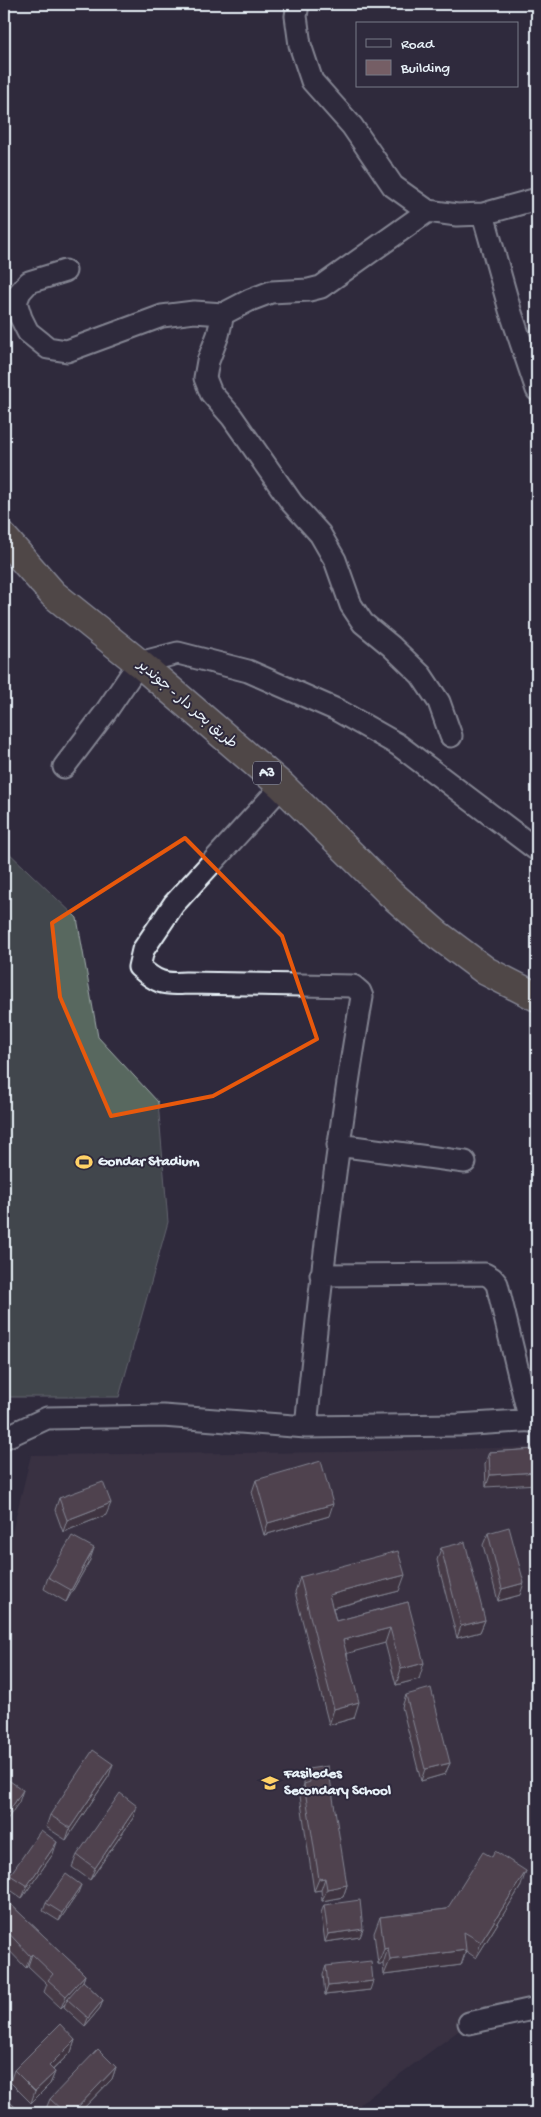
<svg xmlns="http://www.w3.org/2000/svg" width="541" height="2117" font-family="'Gochi Hand','Playpen Sans Arabic',sans-serif">
<rect width="100%" height="100%" fill="#2f2a3d"/>
<filter id="ink" filterUnits="userSpaceOnUse"><feTurbulence type="fractalNoise" baseFrequency=".02" numOctaves="2"/><feDisplacementMap in="SourceGraphic" scale="10" xChannelSelector="R" yChannelSelector="G"/><feConvolveMatrix kernelMatrix="1 2 1 2 8 2 1 2 1" color-interpolation-filters="sRGB"/></filter>
<g filter="url(#ink)">
<path fill="#443a49" d="M537 1447V2000L469 2023 360 2104 366 2113H4V1565L31 1455 345 1452Z"/>
<path fill="#59685f" stroke="#a0acac" d="M4 848 77 918 98 1037 158 1102 168 1222 119 1397H4Z"/>
<g fill="none" stroke-linecap="round" stroke-linejoin="round">
<g stroke="#e8f1f8" stroke-width="25">
<path id="minor" d="M298 4 296 16 300 45 312 81 352 126 393 186 428 211 457 215 483 214 537 199
M483 214 510 310 537 390
M65 271 29 282 20 292 16 302 21 318 28 332 48 348 67 351 162 316 194 312 223 314 250 300 271 292 309 290 321 287 428 211
M223 314 218 335 208 361 205 378 211 393 232 417 292 503 320 534 335 560 351 605 363 623 391 646 421 675 439 702 451 736
M64 767 105 713 139 663 178 653 248 671 337 710 397 744 537 850
M282 786 174 904 143 950 139 967C156 982 163 985 186 983L353 986 360 992 362 997C337 1140 320 1283 306 1427
M338 1145 465 1162
M321 1275 485 1274 492 1278 497 1284 530 1421
M4 1438 47 1418 163 1416 306 1427 458 1425 537 1420
M469 2023 537 2008"/>
</g>
<g stroke="#e8f1f8" stroke-width="31">
<path id="highway" d="M4 538 53 594 139 663 282 786 389 892 438 935 486 971 537 997"/>
</g>
<use href="#minor" stroke="#2f2a3d" stroke-width="21"/>
<use href="#highway" stroke="#766a55" stroke-width="28"/>
</g>
<path fill="#655157" stroke="#e8f1f8" d="M537 1449 486 1487 485 1464 489 1452Z
M256 1480 329 1516 264 1535 252 1492Z
M59 1498 106 1515 63 1532 55 1510Z
M488 1533 520 1595 498 1601 483 1545Z
M441 1548 485 1620 480 1632 457 1638 437 1560Z
M90 1560 66 1602 44 1589 48 1577Z
M300 1577 399 1591 333 1608 336 1621 408 1602 419 1679 396 1685 385 1643 347 1653 354 1718 329 1725 295 1592Z
M406 1695 450 1763 445 1774 421 1781 402 1707Z
M308 1769 347 1885 343 1897 322 1901 321 1890 314 1891 300 1796 304 1784V1781Z
M109 1776 66 1840 46 1827 50 1815Z
M133 1818 90 1880 72 1867 77 1855Z
M53 1854 22 1898 6 1887 10 1875Z
M521 1886 476 1958 466 1951 461 1965 384 1975 383 1964H378L374 1933 380 1917 447 1909Z
M78 1893 59 1921 43 1911 46 1903Z
M4 1898 85 1975 83 1981 103 2000 100 2008 85 2026 64 2007 65 2004 61 2008 44 1992 47 1984 28 1966 26 1968 4 1945Z
M324 1905 363 1929 360 1937 325 1942 321 1913Z
M326 1966 370 1990 325 1995 323 1974Z
M75 2040 71 2052 53 2070 55 2072 50 2084 31 2103 10 2082 14 2070Z
M116 2067 112 2079 79 2113H48L45 2111 50 2099Z"/>
<path fill="#524247" stroke="#e8f1f8" d="M537 1472V1484L486 1487 490 1475Z
M111 1503 106 1515 63 1532 67 1520Z
M333 1504 329 1516 264 1535 268 1523Z
M94 1548 90 1560 66 1602 71 1590Z
M405 1575 399 1591 324 1610 329 1595Z
M524 1583 520 1595 498 1601 502 1589Z
M485 1620 480 1632 457 1638 461 1626Z
M390 1628 385 1643 338 1656 343 1640Z
M424 1663 419 1679 396 1685 401 1669Z
M359 1702 354 1718 329 1725 334 1709Z
M450 1763 445 1774 421 1781 425 1769Z
M113 1764 109 1776 66 1840 70 1828Z
M23 1790 19 1802 4 1824V1819Z
M137 1806 133 1818 90 1880 95 1868Z
M57 1842 53 1854 22 1898 27 1886Z
M526 1871 521 1886 476 1958 481 1942Z
M325 1878 321 1890 314 1891 319 1879Z
M81 1885 78 1893 59 1921 62 1913Z
M347 1885 343 1897 322 1901 327 1889Z
M363 1929 360 1937 325 1942 328 1934Z
M388 1948 383 1964H378L384 1949Z
M466 1950 461 1965 384 1975 390 1960Z
M32 1954 28 1966 26 1968 30 1956Z
M85 1975 81 1987 67 1999 65 2004 61 2008 66 1996Z
M373 1981 370 1990 325 1995 328 1986Z
M103 2000 100 2008 85 2026 88 2018Z
M75 2040 71 2052 44 2078 49 2066Z
M116 2067 112 2079 79 2113H72Z
M55 2072 50 2084 31 2103 35 2091Z"/>
<path fill="#755e65" stroke="#e8f1f8" d="M537 1449V1472L490 1475 489 1452Z
M321 1461 333 1504 268 1523 256 1480Z
M103 1482 111 1503 67 1520 59 1498Z
M509 1527 524 1583 502 1589 488 1533Z
M72 1536 94 1548 71 1590 48 1577Z
M465 1542 485 1620 461 1626 441 1548Z
M398 1551 405 1575 329 1595 336 1621 408 1602 424 1663 401 1669 390 1628 343 1640 359 1702 334 1709 300 1577Z
M431 1688 450 1763 425 1769 406 1695Z
M93 1750 113 1764 70 1828 50 1815Z
M328 1766 347 1885 327 1889 325 1878 319 1879 304 1784 310 1782 308 1769Z
M4 1777 23 1790 4 1819Z
M120 1793 137 1806 95 1868 77 1855Z
M41 1830 57 1842 27 1886 10 1875Z
M495 1851 526 1871 481 1942 464 1932 466 1950 390 1960 388 1948 384 1949 380 1917 447 1909 483 1852 492 1857Z
M66 1874 81 1885 62 1913 46 1903Z
M4 1898 85 1975 66 1996 48 1980 53 1974 32 1954 30 1956 4 1928Z
M360 1900 363 1929 328 1934 324 1905Z
M371 1961 373 1981 328 1986 326 1966Z
M83 1981 103 2000 88 2018 67 1999Z
M60 2024 75 2040 49 2066 55 2072 35 2091 14 2070Z
M98 2049 116 2067 72 2113H65L50 2099Z
M4 2097 22 2113H4Z"/>
</g>
<path d="M0 0H541V2117H0ZM185 838 282 936 317 1039 213 1096 111 1116 60 997 52 923Z" fill="#2f2a3d" fill-opacity=".55" fill-rule="evenodd"/>
<path fill="none" stroke="#e8590c" stroke-width="4" stroke-linejoin="round" d="M185 838 282 936 317 1039 213 1096 111 1116 60 997 52 923Z"/>
<defs>
<g id="stadium-bare" transform="scale(1.35)"><path d="M0-5a6.5 5 0 1 0 0 10a6.5 5 0 1 0 0-10ZM-3.5-1.8h7v3.6h-7Z" fill="#ffd166" stroke="#2f2a3d" stroke-width="2.5" paint-order="stroke"/></g>
<g id="school-bare" transform="scale(1.35)"><path d="M0-5L7-2L0 1L-7-2ZM-4 1L0 2.5L4 1V4Q0 6-4 4Z" fill="#ffd166" stroke="#2f2a3d" stroke-width="2.5" paint-order="stroke"/></g>
</defs>
<g fill-rule="evenodd">
<use href="#stadium-bare" x="84" y="1162"/>
<use href="#school-bare" x="270" y="1783"/>
</g>
<g text-anchor="middle" dominant-baseline="central" stroke-width="4" stroke-linejoin="round" paint-order="stroke">
<rect fill="#2f2a3d" stroke="#b0b5c0" stroke-width="1" x="253" y="761.5" width="28" height="23" rx="4"/>
<g font-size="14" font-weight="bold" fill="#e8f1f8">
<text x="267" y="773">A3</text>
</g>
<g font-size="15" fill="#e8f1f8" stroke="#2f2a3d">
<text transform="translate(187 705) rotate(41)">طريق بحر دار - جوندير</text>
</g>
<g font-size="15" font-weight="bold" fill="#e8f1f8" stroke="#2f2a3d" text-anchor="start">
<text x="98" y="1162">Gondar Stadium</text>
<text x="284" y="1774">Fasiledes<tspan x="284" dy="17">Secondary School</tspan></text>
</g>
</g>
<rect width="541" height="2117" fill="none" stroke="#2f2a3d" stroke-width="20"/>
<rect x="10" y="10" width="521" height="2097" fill="none" stroke="#e8f1f8" stroke-width="2" filter="url(#ink)"/>
<rect x="356" y="22" width="162" height="65" fill="#2f2a3d" stroke="#797a88"/>
<rect x="366" y="39" width="25" height="8" fill="#2f2a3d" stroke="#797a88"/>
<text x="401" y="48" font-size="15" fill="#e8f1f8">Road</text>
<rect x="366" y="60" width="25" height="15" fill="#755e65" stroke="#797a88"/>
<text x="401" y="72" font-size="15" fill="#e8f1f8">Building</text>
</svg>
